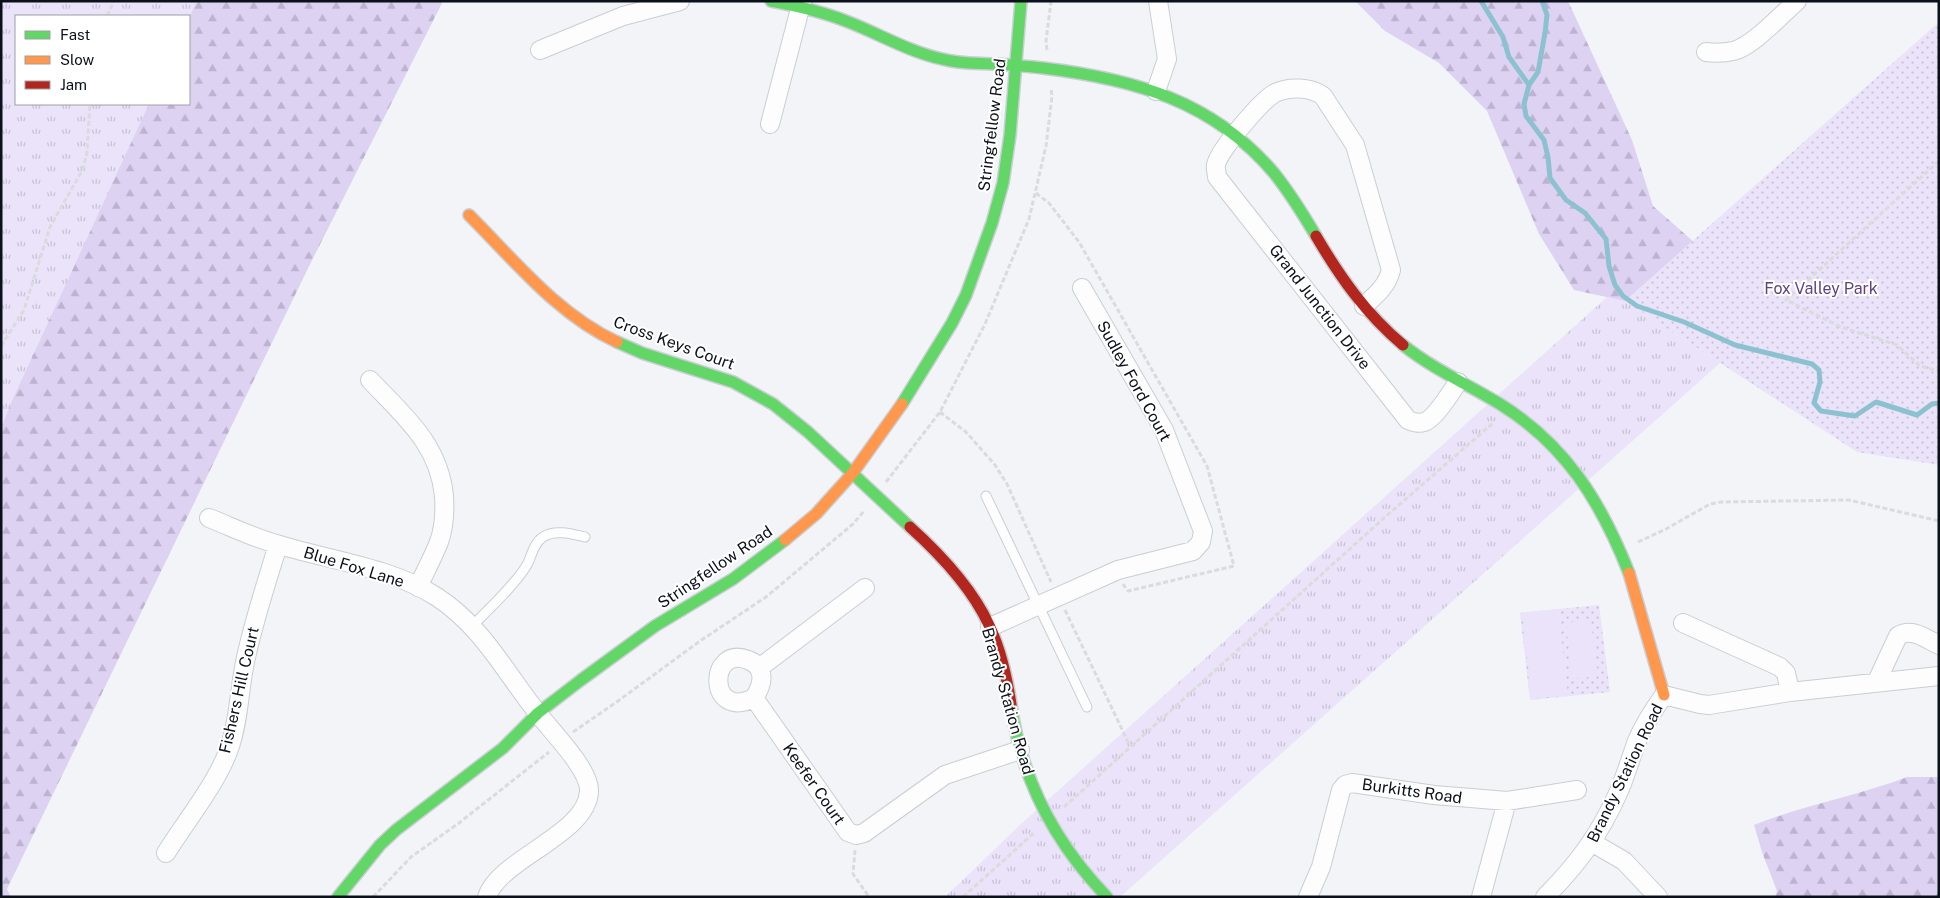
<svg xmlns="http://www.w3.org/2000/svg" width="1940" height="898" font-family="'Public Sans',sans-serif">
<defs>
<pattern id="grass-tufts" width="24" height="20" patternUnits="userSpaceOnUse" patternTransform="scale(1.25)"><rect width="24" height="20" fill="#eae3f9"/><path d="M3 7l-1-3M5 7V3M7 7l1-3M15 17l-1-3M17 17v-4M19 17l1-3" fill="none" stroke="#c7c2d5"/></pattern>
<pattern id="forest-firs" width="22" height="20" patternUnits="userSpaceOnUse" patternTransform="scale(1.25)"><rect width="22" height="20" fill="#ded2f3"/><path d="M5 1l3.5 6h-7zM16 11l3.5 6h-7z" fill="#bdb3d0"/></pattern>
<pattern id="park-dots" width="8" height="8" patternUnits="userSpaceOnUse" patternTransform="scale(1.25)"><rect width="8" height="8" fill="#eae3f9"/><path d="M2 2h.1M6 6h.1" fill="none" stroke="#c7c2d5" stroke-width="1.8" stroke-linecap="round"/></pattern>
</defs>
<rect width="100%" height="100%" fill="#f2f4f7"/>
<path fill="url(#grass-tufts)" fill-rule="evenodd" d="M1 1H443L311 262 1 897ZM16 16H189V104H16Z
M1607 297 1625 301 1720 363 1120 897H945L1020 825Z"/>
<path fill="url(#forest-firs)" d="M197 1H443L311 262 7 889 11 897H1V429L11 403 149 104H189V18Z
M1355 1H1568L1632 140 1653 206 1695 243 1625 301 1574 290 1539 234 1487 111 1439 63 1385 31Z
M1907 777H1939V897H1775L1777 891 1762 852 1754 825C1804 805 1857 796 1907 777Z"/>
<path fill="url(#park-dots)" d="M1939 22V465L1857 452 1625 301Z
M1599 605 1610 692 1530 700 1520 613Z"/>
<path fill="#eae3f9" d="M1558 609 1568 695 1532 699 1522 613Z
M1591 620 1598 676 1572 679 1566 623Z"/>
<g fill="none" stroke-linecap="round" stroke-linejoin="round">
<path stroke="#8cc2d0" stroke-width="5" d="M1481 1 1503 37 1509 57 1529 85
M1542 1 1547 15 1545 33 1538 72 1529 85 1524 104 1526 116 1544 140 1548 157 1550 178 1566 200 1585 213 1606 239 1609 266 1615 285 1623 296 1637 306 1684 322 1735 345 1812 364 1819 370 1820 382 1814 403 1821 411 1855 416 1876 402 1917 415 1932 404 1939 403
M1938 897 1939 895"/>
<g stroke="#c9ced4" stroke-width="11">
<path id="lane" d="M986 496 1087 707
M471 627C487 611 518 582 528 563 532 554 534 543 543 537 555 529 572 534 585 537"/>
</g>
<g stroke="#c9ced4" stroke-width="20">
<path id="street" d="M540 50 623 16 680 1
M1706 52C1715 53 1724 53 1733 51 1752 47 1781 15 1797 1
M1156 91 1167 59 1158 1
M770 124 802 1
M1364 306C1376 295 1387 286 1391 270L1355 145 1323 96C1311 87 1289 86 1275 93 1262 100 1218 151 1216 165 1215 169 1217 173 1217 177L1408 420C1413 422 1418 424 1424 422 1435 419 1451 392 1458 382
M370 380C404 416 439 444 444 496 445 511 444 528 439 542 433 557 425 572 418 587
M209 518C232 527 256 539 280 545 332 561 390 567 437 597 484 628 506 674 540 716 553 733 590 770 589 791 588 834 499 859 487 897
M1683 623 1780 667 1786 673 1790 692
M990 627 1118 570 1193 551 1201 542 1203 531 1164 430 1082 288
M759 668 865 588
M1877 681 1898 636C1912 627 1926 639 1939 645
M754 698C763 685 767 667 748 660 708 644 707 721 754 698L848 832 856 835 864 833 945 775 1020 750
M1593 843 1624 861 1658 897
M166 853C186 821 217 783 229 749 239 721 239 691 245 662 253 623 266 584 278 545
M1308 897 1321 867 1341 790 1345 785 1352 783 1434 795 1507 801 1577 790
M1481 897 1507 801
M1545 897C1578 864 1600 834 1619 791 1626 775 1631 757 1637 741 1644 724 1654 709 1664 695L1700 704 1709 705 1790 692 1939 676"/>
</g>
<g stroke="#c9ced4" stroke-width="14">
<path id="fast" d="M771 1C798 6 825 12 851 23 881 35 910 52 942 59 959 64 977 63 995 64 1011 65 1027 66 1043 68 1134 79 1213 101 1274 173 1290 193 1303 214 1316 236
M617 342 642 353 733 382 773 404 808 432 910 527
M1403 345C1433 369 1467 384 1500 404 1566 445 1601 502 1629 573
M902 404 952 323 966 295 992 223 1003 183 1010 135 1021 1
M1012 711C1023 782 1057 845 1107 897
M338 897 380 845 396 830 503 748 538 713 581 680 655 626 733 579 785 540"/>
</g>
<g stroke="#c9ced4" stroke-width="14">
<path id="slow" d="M469 215C514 260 558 315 617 342
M785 540 816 514 852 474 902 404
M1629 573 1664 695"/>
</g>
<g stroke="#c9ced4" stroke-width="14">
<path id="jam" d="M1316 236C1340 277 1366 314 1403 345
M910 527C940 554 972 588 989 625 1002 652 1008 682 1012 711"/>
</g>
<path stroke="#dadbdd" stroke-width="3" stroke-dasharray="5 2.5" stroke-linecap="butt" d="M107 16 114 1
M1047 50 1046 41 1051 1
M1939 161 1786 300 1841 327 1897 345 1920 366 1939 371
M1036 193 1049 203 1079 242 1207 466 1234 566 1128 591 1123 584
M1 346 24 310 50 227 83 169 87 152 90 104
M940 412 966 432 995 465 1007 484 1051 582
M886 482 940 412 985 324 1029 219 1046 146 1052 96 1051 89
M1638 542 1666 529 1710 504 1721 502 1849 500 1939 521
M1065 610 1130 746
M573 732 618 701 700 641 766 597 853 524 864 511
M1064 807 1384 518 1493 423
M855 850 853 874 869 897
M373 897 411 857 459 823 549 752
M963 897 1035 832"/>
<use href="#lane" stroke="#fdfdfe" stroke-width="9"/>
<use href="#street" stroke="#fdfdfe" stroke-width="18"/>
<use href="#fast" stroke="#63d668" stroke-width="11"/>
<use href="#slow" stroke="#ff974d" stroke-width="11"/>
<use href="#jam" stroke="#b3261e" stroke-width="11"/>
</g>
<g text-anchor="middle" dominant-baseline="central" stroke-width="4" stroke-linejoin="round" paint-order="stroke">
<g font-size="16" fill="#0b111a" stroke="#fff">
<text transform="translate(992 125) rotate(-83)">Stringfellow Road</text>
<text transform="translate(1320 307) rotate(52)">Grand Junction Drive</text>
<text transform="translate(674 343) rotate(20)">Cross Keys Court</text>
<text transform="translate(1134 381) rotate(61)">Sudley Ford Court</text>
<text transform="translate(354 567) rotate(17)">Blue Fox Lane</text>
<text transform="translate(715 567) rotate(-34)">Stringfellow Road</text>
<text transform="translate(239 690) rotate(-77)">Fishers Hill Court</text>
<text transform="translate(1008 701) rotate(74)">Brandy Station Road</text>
<text transform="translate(1625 773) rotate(-64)">Brandy Station Road</text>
<text transform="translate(814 784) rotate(55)">Keefer Court</text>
<text transform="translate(1412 791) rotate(8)">Burkitts Road</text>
</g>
<g font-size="16" fill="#5f4285" stroke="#fff">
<text x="1821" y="288">Fox Valley Park</text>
</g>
</g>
<rect width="1940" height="898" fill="none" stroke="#0b111a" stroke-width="5"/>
<rect x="15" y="15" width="175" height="90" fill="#ffffff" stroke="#9da0a3"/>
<rect x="25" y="31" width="25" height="8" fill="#63d668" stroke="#9da0a3"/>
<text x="60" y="40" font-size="15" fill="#0b111a">Fast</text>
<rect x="25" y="56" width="25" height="8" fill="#ff974d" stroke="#9da0a3"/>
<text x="60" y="65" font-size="15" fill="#0b111a">Slow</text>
<rect x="25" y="81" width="25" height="8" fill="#b3261e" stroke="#9da0a3"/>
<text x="60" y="90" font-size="15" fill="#0b111a">Jam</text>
</svg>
